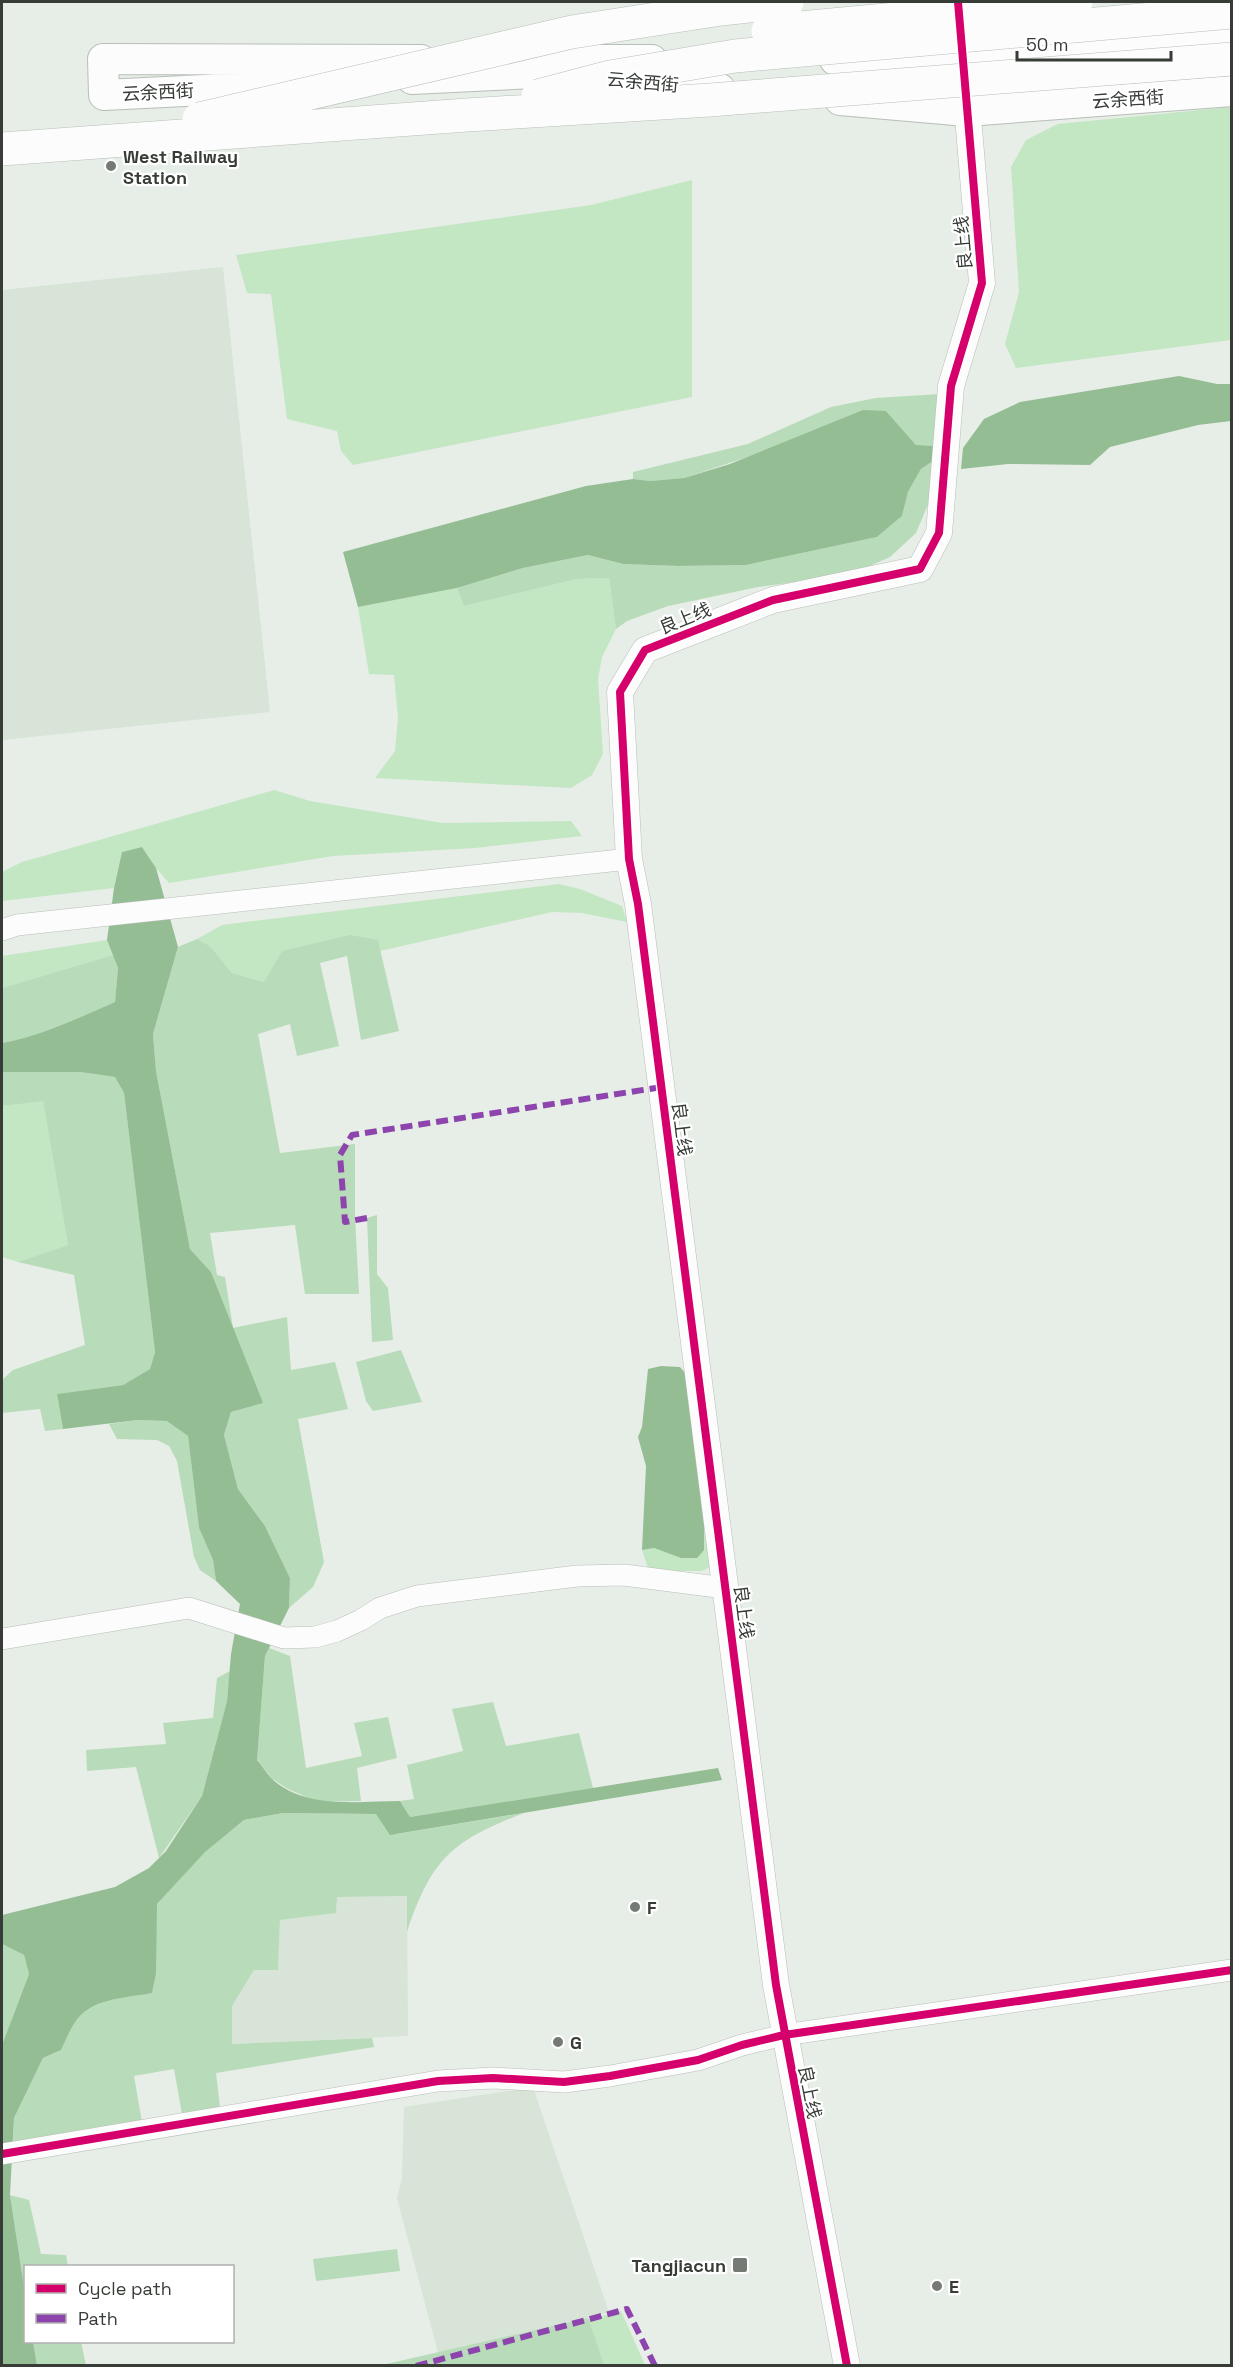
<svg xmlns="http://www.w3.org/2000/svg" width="1233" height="2367" font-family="'Space Grotesk','Noto Sans SC',sans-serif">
<rect width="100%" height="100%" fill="#e7eee7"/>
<path fill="#d7e4d7" d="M223 267 270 712 2 740V290Z
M407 1896 408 2036 232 2044V2006L254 1970 278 1969 280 1920 336 1913 337 1897Z
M533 2087 609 2312 440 2360 397 2198 402 2178 404 2107Z"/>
<path fill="#c3e6c3" d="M1231 107V340L1016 368 1005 344 1019 292 1011 167 1026 140 1058 124Z
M692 180V397L353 465 341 451 337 431 287 419 271 294 247 293 236 255 591 205Z
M609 578 616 629 602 657 598 679 603 754 592 775 571 788 375 778 395 751 398 718 394 675 369 674 358 607 457 588 464 606 577 579Z
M274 790 310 801 443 823 571 821 582 836 475 848 333 856 169 883 156 868 142 847 122 852 114 888 2 901V872L22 862Z
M559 884 580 889 622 906 627 922 582 913 552 912 380 951 378 940 282 951 265 982 232 973 210 946 197 939 222 925Z
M107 940 113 955 2 988V956Z
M43 1100 68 1245 18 1262 2 1257V1106Z
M704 1506 713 1566 702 1571H649L642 1550 654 1548 681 1558 704 1550Z
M621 2311 645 2365H602L586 2320Z"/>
<path fill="#b8dbb9" d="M940 394 938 446 916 445 886 411 684 478 650 481 633 479V472L748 444 831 407 876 398Z
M939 457 932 495 916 533 890 557 865 568 825 578 758 587 668 606 627 621 616 629 609 578 577 579 464 606 457 588 523 568 588 555 623 564 678 566 746 565 877 537 902 516 908 492 921 469Z
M350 935 378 940 399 1031 361 1040 347 956 320 963 339 1046 297 1056 290 1024 258 1034 280 1153 355 1144V1217L359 1294H305L295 1225 210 1233 217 1275 225 1277 233 1328 287 1317 291 1370 335 1362 348 1409 298 1419 324 1562 313 1587 289 1608 290 1578 265 1526 238 1489 224 1435 231 1412 262 1403 211 1272 190 1249 156 1071 153 1034 178 947 197 939 210 946 232 973 264 982 282 951Z
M113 955 118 968 115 1002C78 1018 41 1036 2 1043V988Z
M2 1072H80L115 1077 124 1093 155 1352 150 1369 123 1385 57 1394 63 1429 45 1431 40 1409 2 1413V1380L13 1370 85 1345 74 1275 18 1262 68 1245 43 1101 2 1106Z
M377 1215V1274L388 1288 393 1340 372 1342 367 1218Z
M401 1350 422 1402 373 1411 366 1401 356 1362Z
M138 1420 168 1421 188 1436 199 1528 213 1560 216 1581 200 1570 194 1557 177 1461 169 1446 157 1440 117 1439 109 1424Z
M269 1648 290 1656 306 1768 362 1756 354 1723 388 1717 397 1758 357 1768 361 1801 318 1802 288 1789 271 1778 257 1759 265 1656Z
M230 1671 227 1701 202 1796 159 1858 136 1767 87 1771 86 1750 166 1744 163 1723 213 1718 217 1678Z
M493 1702 506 1746 579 1733 593 1788 410 1817 400 1801 414 1799 407 1765 463 1751 452 1709Z
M283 1813 376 1814 397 1834 524 1813C452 1841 432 1858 407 1932V1896L337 1897 336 1913 280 1920 278 1970H254L232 2006V2044L372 2038 374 2047 216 2073 220 2107 182 2114 174 2069 134 2076 142 2122 13 2142 14 2118 43 2058 61 2050C65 2042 69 2032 74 2024 89 1999 126 1997 152 1993L157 1904 204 1852 244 1820Z
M2 1944 24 1955 29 1974 2 2045Z
M10 2195 29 2200 41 2254 66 2255 68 2266H26L25 2293Z
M397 2249 400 2271 316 2281 313 2259Z
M588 2318 604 2365H382Z
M33 2342H81L86 2365H37Z"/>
<path fill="#94bd94" d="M1179 376 1217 384H1231V421L1198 425 1110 447 1090 465 1008 464 961 469 963 448 984 419 1020 402Z
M863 410 886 411 916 445 938 446 939 457 921 469 908 492 902 516 877 537 746 565 678 566 623 564 588 555 523 568 457 588 358 607 343 552 586 486 633 479 650 481 684 478 730 464Z
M142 847 156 868 178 947 153 1034 156 1071 190 1249 211 1272 263 1403 231 1412 224 1435 238 1489 265 1526 290 1578 289 1608 265 1656 257 1760C262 1765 266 1773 271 1778 305 1810 358 1801 400 1801L410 1817 718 1768 722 1780 390 1835 376 1814 283 1813 244 1820 205 1852 157 1904 156 1973 152 1993C126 1998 89 1998 74 2024 69 2032 65 2042 61 2050L43 2058 14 2118 10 2195 25 2293 26 2342H33L37 2365H2V2045L29 1974 24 1955 2 1944V1915L115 1887 149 1868 166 1851 202 1796 227 1701 231 1654 240 1604 216 1581 213 1560 199 1528 188 1436 167 1421 138 1420 63 1429 57 1394 123 1385 150 1369 155 1352 124 1093 115 1077 80 1072H2V1043C41 1036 78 1018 115 1002L118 968 107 940 114 888 122 852Z
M661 1366 680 1367 688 1376 704 1506V1550L697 1558H681L654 1548 642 1550 646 1466 638 1437 642 1427 648 1369Z"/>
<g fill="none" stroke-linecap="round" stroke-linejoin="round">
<g stroke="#b8beb8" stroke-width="22">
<path id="minor" d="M2 930 17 925 629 859
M2 1639 189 1608 284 1638 315 1637 337 1631 361 1620 380 1608 417 1596 577 1576 624 1575 725 1588
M2 2154 438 2081 493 2078 564 2082 610 2076 698 2060 742 2045 784 2035 1232 1970"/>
</g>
<g stroke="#b8beb8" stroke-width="27">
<path id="tertiary" d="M847 2366 776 1985 638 904 629 859 620 692 645 650 773 600 920 569 939 533 951 386 982 283 966 93"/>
</g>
<g stroke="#b8beb8" stroke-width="32">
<path id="secondary" d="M538 60H652
M835 60H963L1232 36
M412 79 535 73 559 75
M625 81 720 89
M304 85 104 95 103 59 421 60
M840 100 967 111 1232 91"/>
</g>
<g stroke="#b8beb8" stroke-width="34">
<path id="trunk" d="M535 73 565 67"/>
</g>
<use href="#minor" stroke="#fbfcfb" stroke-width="21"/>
<use href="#tertiary" stroke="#fbfcfb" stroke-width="26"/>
<use href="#secondary" stroke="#fbfcfb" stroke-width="30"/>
<use href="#trunk" stroke="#fbfcfb" stroke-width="33"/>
<g stroke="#b8beb8" stroke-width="34" stroke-linecap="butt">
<path id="trunk-bridge" d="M768 31 1076 2
M538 96 610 77 735 56 1232 12
M199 119 572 32 721 9 787 2
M2 149 467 115 710 100 1232 59"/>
</g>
<use href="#trunk-bridge" stroke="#fbfcfb" stroke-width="33"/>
<path stroke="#8e44ad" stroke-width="6" stroke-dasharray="12 6" stroke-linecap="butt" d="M367 1218 345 1222 340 1155 352 1135 662 1087
M416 2366 627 2309 655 2366"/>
<g stroke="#fff" stroke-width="11">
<path id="cycleway" d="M2 2154 438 2081 493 2078 564 2082 610 2076 698 2060 742 2045 784 2035 1232 1970
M847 2366 776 1985 638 904 629 859 620 692 645 650 773 600 920 569 939 533 951 386 982 283 958 2"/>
</g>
<use href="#cycleway" stroke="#d6006c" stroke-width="8"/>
</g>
<g fill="#757a75" stroke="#fff" stroke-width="2">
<circle cx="111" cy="166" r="6"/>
<circle cx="635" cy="1907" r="6"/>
<circle cx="558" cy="2042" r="6"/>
<rect x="732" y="2257" width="16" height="16" rx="3"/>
<circle cx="937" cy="2286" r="6"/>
</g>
<g text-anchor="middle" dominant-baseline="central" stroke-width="4.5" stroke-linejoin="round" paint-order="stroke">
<g font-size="18" fill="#373c37" stroke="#fff">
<text transform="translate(643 82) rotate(5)">云余西街</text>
<text transform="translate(158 92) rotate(-3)">云余西街</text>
<text transform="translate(1128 99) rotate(-4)">云余西街</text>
<text transform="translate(963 243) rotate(-95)">良上线</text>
<text transform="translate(685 618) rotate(-22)">良上线</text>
<text transform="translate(682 1129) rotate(83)">良上线</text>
<text transform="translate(744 1612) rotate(83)">良上线</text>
<text transform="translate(810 2092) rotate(79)">良上线</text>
</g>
<g font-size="18" font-weight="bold" fill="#373c37" stroke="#fff" text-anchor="start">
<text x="123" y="156">West Railway<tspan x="123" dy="21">Station</tspan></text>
<text x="647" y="1907">F</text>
<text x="570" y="2042">G</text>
<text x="726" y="2265" text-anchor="end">Tangjiacun</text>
<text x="949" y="2286">E</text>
</g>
</g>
<rect width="1233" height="2367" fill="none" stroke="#373c37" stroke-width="6"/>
<rect x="24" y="2265" width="210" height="78" fill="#ffffff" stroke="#afb1af" stroke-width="1.5"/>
<rect x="36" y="2284" width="30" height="9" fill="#d6006c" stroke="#afb1af" stroke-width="1.5"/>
<text x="78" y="2295" font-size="18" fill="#373c37">Cycle path</text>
<rect x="36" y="2314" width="30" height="9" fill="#8e44ad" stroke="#afb1af" stroke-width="1.5"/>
<text x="78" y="2325" font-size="18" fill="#373c37">Path</text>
<path d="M1017 51v9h154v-9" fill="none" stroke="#373c37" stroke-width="3"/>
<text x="1026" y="51" font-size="18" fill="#373c37" stroke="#ffffff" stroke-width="4.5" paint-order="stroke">50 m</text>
</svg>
